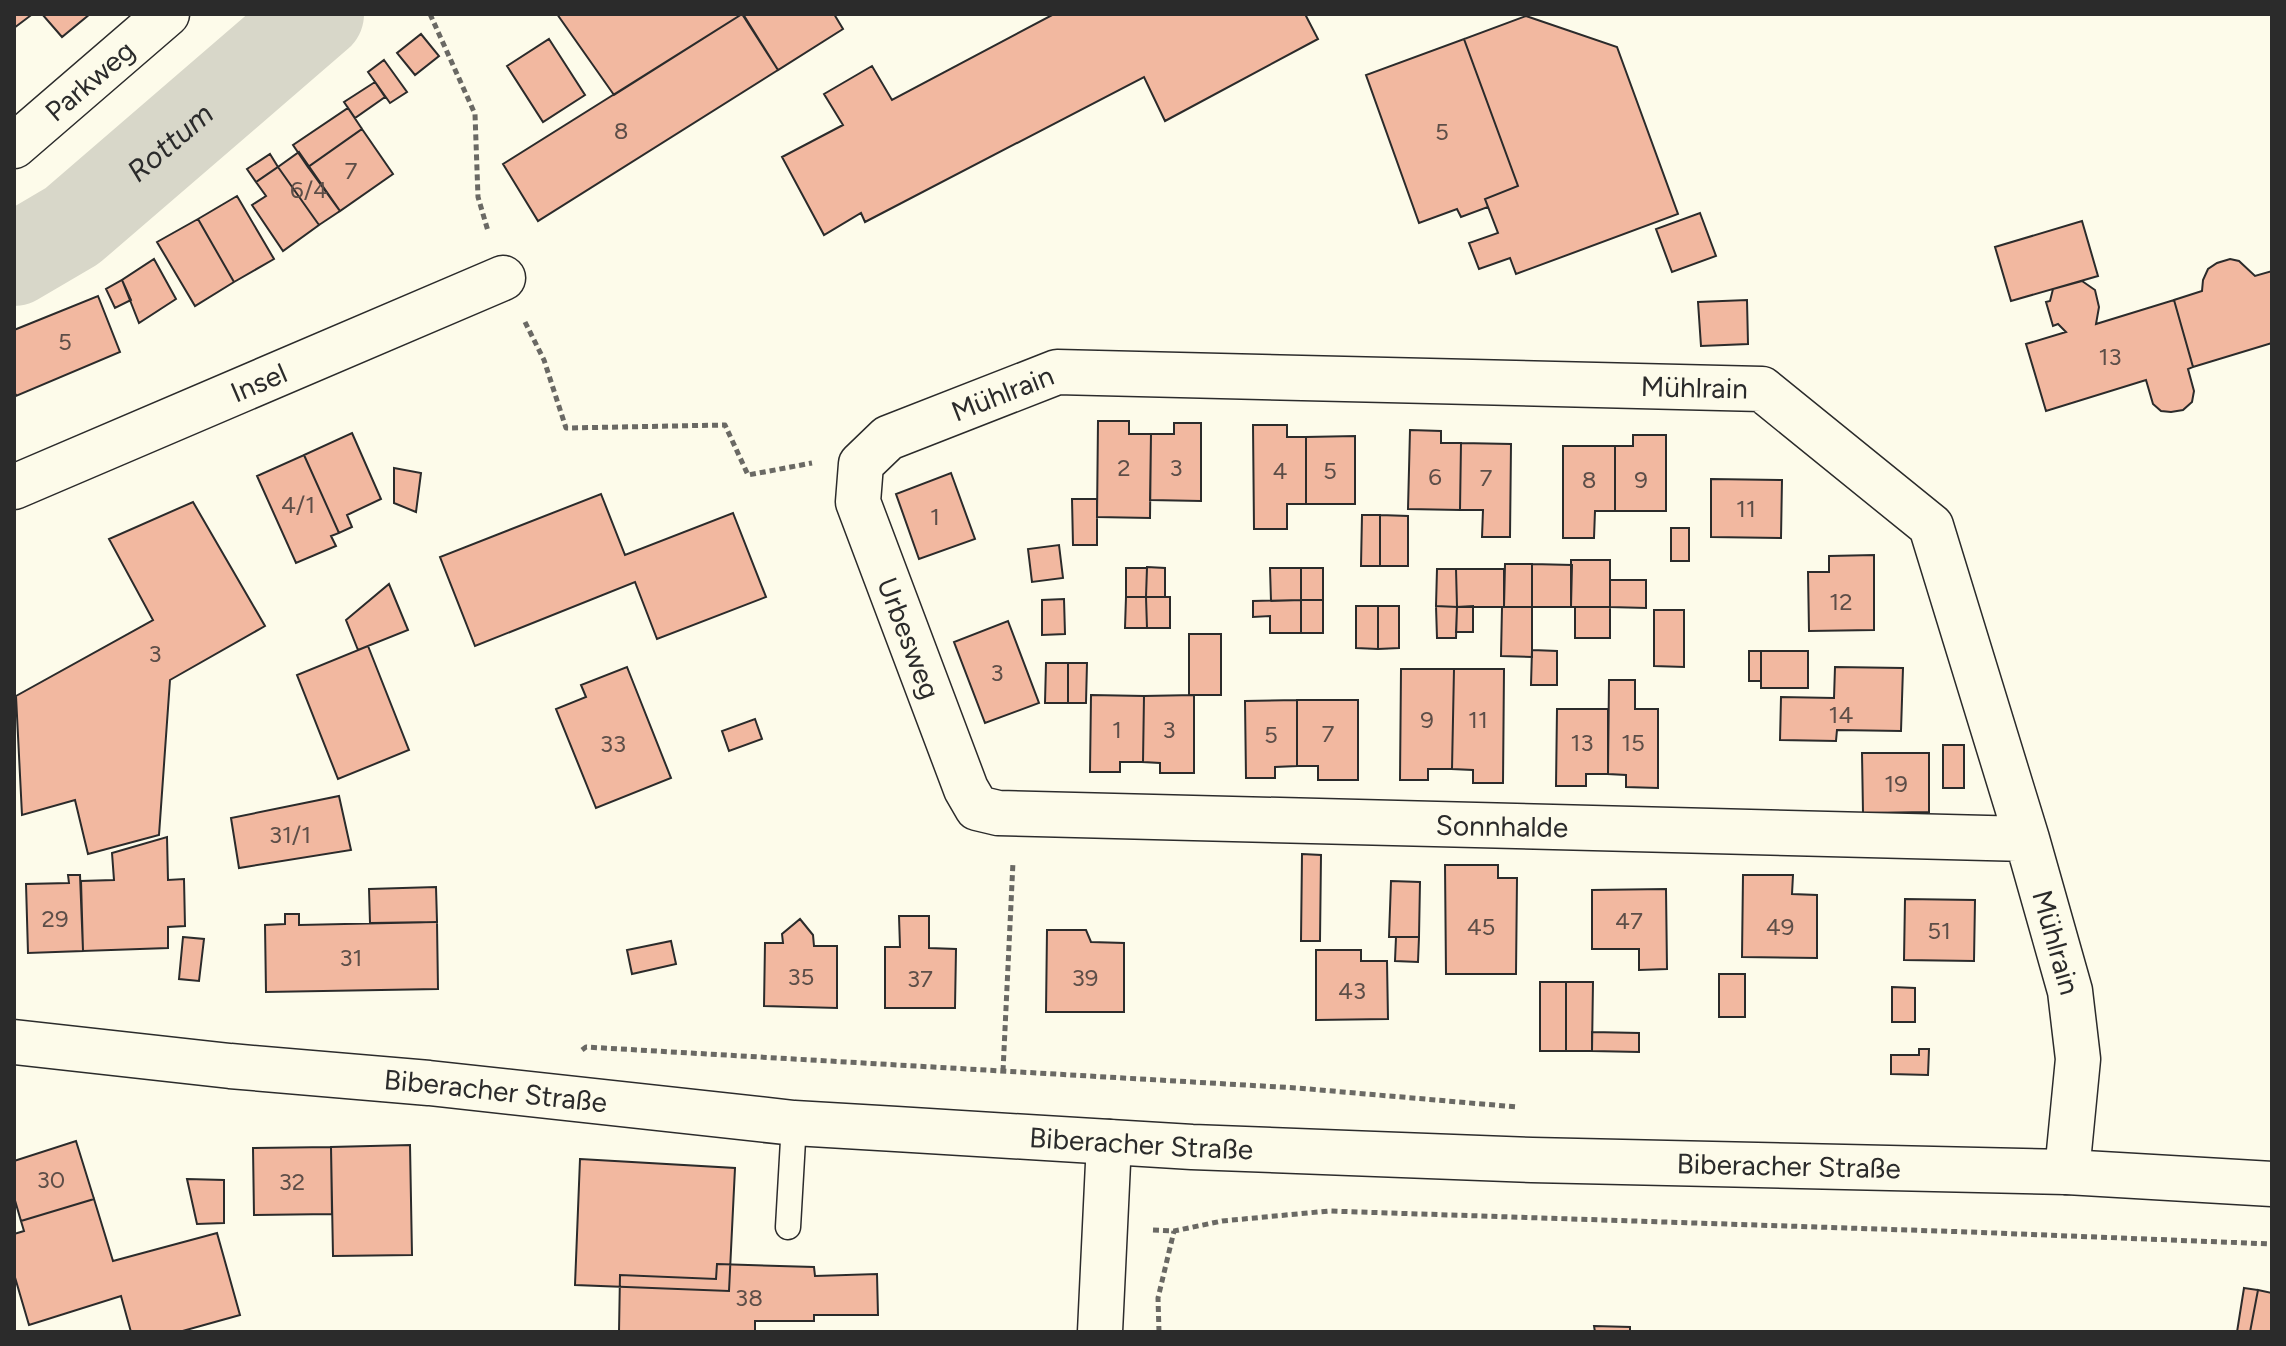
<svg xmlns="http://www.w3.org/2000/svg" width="2286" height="1346" font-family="Figtree,sans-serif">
<rect width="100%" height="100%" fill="#fdfbea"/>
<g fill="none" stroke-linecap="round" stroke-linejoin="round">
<path stroke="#d8d7c9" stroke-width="92" id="s1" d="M14 260 72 226 318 14"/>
</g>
<path fill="#f2b8a0" stroke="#2b2b2b" stroke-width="2" d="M14 14H28L30 16 14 28Z
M42 14H90L62 37Z
M557 14H742L614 95Z
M742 14 778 70 538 221 503 164Z
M743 14H834L843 29 778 70Z
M1054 14H1305L1318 39 1165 121 1144 77 865 222 861 213 824 235 782 157 843 125 824 94 872 66 892 100Z
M1526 16 1617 47 1678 214 1516 274 1510 258 1479 269 1469 243 1498 233 1485 199 1518 186 1464 39Z
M421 34 439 56 415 75 397 53Z
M549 39 585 95 543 122 507 66Z
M1464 39 1518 186 1485 199 1488 207 1461 217 1457 209 1419 223 1366 75Z
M384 60 407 92 390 103 368 72Z
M375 82 385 97 355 118 344 102Z
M348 108 362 129 308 167 293 145Z
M362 129 393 174 340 211 308 167Z
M299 152 340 211 319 225 278 167Z
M270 154 278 167 256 182 247 169Z
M278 167 319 225 283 251 252 205 266 196 256 182Z
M237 196 274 259 234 282 198 219Z
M1700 213 1716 256 1672 272 1656 229Z
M198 219 234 282 195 306 157 242Z
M2082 221 2098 276 2011 301 1995 247Z
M154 259 176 299 139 323 122 280Z
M2230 259 2239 261 2255 276 2272 271V343L2193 367 2174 300 2202 291 2203 280 2208 269 2217 263Z
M122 280 131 300 115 308 106 289Z
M2082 281 2095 290 2099 307 2096 324 2174 300 2193 367 2188 369 2194 391 2192 402 2183 410 2171 412 2161 411 2153 404 2146 380 2046 411 2026 344 2066 332 2058 324 2053 326 2046 302 2050 301 2053 289Z
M98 296 120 352 16 396 14 390V330Z
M1747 300 1748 344 1701 346 1698 302Z
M1098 421H1129V434H1151L1150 518 1097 517Z
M1174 423H1201V501L1150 500 1151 434H1174Z
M1253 425H1287V437H1306V504H1287V529H1254Z
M1410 430 1441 431V443H1461L1460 510 1408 509Z
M352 433 381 499 347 515 352 527 339 533 304 455Z
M1633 435H1666V511H1615V446H1633Z
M1355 436V504H1306V437Z
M1461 443 1511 444 1510 537H1482L1483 510H1460Z
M1563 446H1615V511H1595L1594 538H1563Z
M304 455 339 533 331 536 336 546 296 563 257 476Z
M394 468 421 473 416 512 394 503Z
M951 473 975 539 919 559 896 494Z
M1711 479 1782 480 1781 538 1711 537Z
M601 494 625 555 733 513 766 597 657 639 635 582 475 646 440 557Z
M1072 499H1097V545H1073Z
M193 502 265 626 170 680 159 835 88 854 75 800 22 815 16 696 153 620 109 539Z
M1362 515H1380V566H1361Z
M1380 515 1408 516V566H1380Z
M1671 528H1689V561H1671Z
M1059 545 1063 578 1032 582 1028 549Z
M1874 555V630L1809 631 1808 572H1829V556Z
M1571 560H1610V607H1571Z
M1505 564H1532V607H1504Z
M1532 564 1572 565 1571 607H1532Z
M1147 567 1165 568V597H1146Z
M1126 568H1147L1146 597H1126Z
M1270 568H1301V600L1271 601Z
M1301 568H1323V600H1301Z
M1437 569H1456L1457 607 1436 606Z
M1456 569H1504V607H1457Z
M1610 580H1646V608L1610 607Z
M389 584 408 630 358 650 346 620Z
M1126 597H1146L1147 628H1125Z
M1146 597H1170V628H1147Z
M1064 599 1065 634 1042 635V600Z
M1301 600H1323V633H1301Z
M1301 600V633H1270V616L1253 617V601Z
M1356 606H1378V649L1356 648Z
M1378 606H1399V648L1378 649Z
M1436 606 1457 607 1456 638H1437Z
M1473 606V632H1456L1457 607Z
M1502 607H1532V657L1501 656Z
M1575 607H1610V638H1575Z
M1654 610H1684V667L1654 666Z
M1008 621 1039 703 985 723 954 642Z
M1189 634H1221V695H1189Z
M368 646 409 750 338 779 297 675Z
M1532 650 1557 651V685H1531Z
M1749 651H1761V681H1749Z
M1761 651H1808V688H1761Z
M1046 663H1068V703H1045Z
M1068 663H1087L1086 703H1068Z
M627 667 671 778 596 808 556 709 586 697 581 685Z
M1835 667 1903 668 1901 731 1837 730 1836 741 1780 740 1781 697 1834 698Z
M1401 669H1454L1452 769H1428V780H1400Z
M1454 669H1504L1503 783H1473V770L1452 769Z
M1609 680H1635V709H1658V788L1626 787V775L1608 774Z
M1091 695 1144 696 1143 762H1120V772H1090Z
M1194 695V773H1160V763L1143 762 1144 696Z
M1297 700V766L1275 767V778H1246L1245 701Z
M1297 700H1358V780H1318V766H1297Z
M1557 709H1608V774H1586V786H1556Z
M755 719 762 739 729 751 722 731Z
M1943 745H1964V788H1943Z
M1862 753H1929V812L1863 813Z
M339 796 351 850 239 868 231 818Z
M167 837 168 880 184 879 185 926 168 927V948L83 951 81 881 114 880 112 853Z
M1302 854 1321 855 1320 941H1301Z
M1445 865H1498V878H1517L1516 974H1446Z
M68 875H80L83 951 28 953 26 884 69 883Z
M1743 875H1793L1792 894 1817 895V958L1742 957Z
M1391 881 1420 882 1419 937H1389Z
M436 887 437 922 370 923 369 889Z
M1666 889 1667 969 1639 970V949H1592V890Z
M1905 899 1975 900 1974 961 1904 960Z
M285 914H299V925L437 922 438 989 266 992 265 925 285 924Z
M899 916H929V948L956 949 955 1008H885V947H900Z
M800 919 813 935 814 946H837V1008L764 1006 765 943H783L782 934Z
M1047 930H1086L1091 942 1124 943V1012H1046Z
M183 937 204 939 199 981 179 979Z
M1396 937H1419L1418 962 1395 961Z
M671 941 676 964 632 974 627 950Z
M1316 950H1361V961H1387L1388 1019 1316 1020Z
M1719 974H1745V1017H1719Z
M1540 982H1566V1051H1540Z
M1566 982H1593L1592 1051H1566Z
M1892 987 1915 988V1022H1892Z
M1592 1032 1639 1033V1052L1592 1051Z
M1919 1049H1929L1928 1075 1891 1074V1055H1919Z
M76 1141 94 1199 21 1221 14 1197V1161Z
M410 1145 412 1255 333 1256 331 1147Z
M331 1147 332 1214 254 1215 253 1148Z
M580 1159 735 1168 729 1291 575 1285Z
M187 1179 224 1180V1223L197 1224Z
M94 1199 113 1261 217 1233 240 1315 179 1332H131L121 1296 29 1325 14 1274V1234L24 1231 21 1221Z
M717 1264 814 1267 815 1276 877 1274 878 1315H814V1321H755V1332H619L620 1275 716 1279Z
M2244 1288 2258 1290 2250 1332H2237Z
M2258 1290 2272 1293V1332H2250Z
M1594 1326 1630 1327V1332H1595Z"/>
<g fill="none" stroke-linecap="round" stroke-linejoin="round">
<g stroke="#2b2b2b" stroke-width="27">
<path id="service" d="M788 1227 794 1123"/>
</g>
<g stroke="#2b2b2b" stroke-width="47">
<g id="minor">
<path id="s2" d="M14 146 167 14"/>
<path id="s3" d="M14 487 503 278"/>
<path id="s4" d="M2027 839 998 813 977 808 966 789 858 502 861 464 888 438 1057 372 1762 389 1931 526 2027 839 2070 991 2078 1059 2067 1172"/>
<path d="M1100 1332 1109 1142"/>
</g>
</g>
<g stroke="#2b2b2b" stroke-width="47">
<g id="secondary">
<path id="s5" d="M14 1042 230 1066 429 1083 794 1123 896 1129 1192 1147 1532 1160 2067 1172 2272 1184"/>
</g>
</g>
<path stroke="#6a6964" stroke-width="5" stroke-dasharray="6 4" stroke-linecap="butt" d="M430 14 475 114 478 197 488 231
M525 322 544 360 566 428 725 425 748 475 812 463
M582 1050 586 1047 1297 1088 1517 1107
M1003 1071 1013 862
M1153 1230 1174 1231 1222 1221 1329 1211 1969 1232 2272 1244
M1159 1332 1158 1298 1174 1231"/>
<use href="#service" stroke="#fdfbea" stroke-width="24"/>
<use href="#minor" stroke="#fdfbea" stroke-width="44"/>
<use href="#secondary" stroke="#fdfbea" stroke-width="44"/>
</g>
<g text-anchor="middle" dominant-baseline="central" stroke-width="6" stroke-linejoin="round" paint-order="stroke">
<g font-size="24" fill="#5d4e48">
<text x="621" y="130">8</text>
<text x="1442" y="131">5</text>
<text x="351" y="170">7</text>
<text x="309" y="189">6/4</text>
<text x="65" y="341">5</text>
<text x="2110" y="356">13</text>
<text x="1124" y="467">2</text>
<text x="1176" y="467">3</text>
<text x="1280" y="470">4</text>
<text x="1330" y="470">5</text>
<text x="1435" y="476">6</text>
<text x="1486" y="477">7</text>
<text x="1589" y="479">8</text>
<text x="1641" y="479">9</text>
<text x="298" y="504">4/1</text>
<text x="1746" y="508">11</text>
<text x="935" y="516">1</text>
<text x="1841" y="601">12</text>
<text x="155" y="653">3</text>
<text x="997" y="672">3</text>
<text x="1841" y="714">14</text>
<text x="1427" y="719">9</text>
<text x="1478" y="719">11</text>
<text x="1117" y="729">1</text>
<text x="1169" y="729">3</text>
<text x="1328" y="733">7</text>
<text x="1271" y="734">5</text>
<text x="1582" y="742">13</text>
<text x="1633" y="742">15</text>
<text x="613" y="743">33</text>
<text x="1896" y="783">19</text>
<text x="290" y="834">31/1</text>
<text x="55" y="918">29</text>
<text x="1629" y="920">47</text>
<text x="1481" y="926">45</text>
<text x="1780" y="926">49</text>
<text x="1939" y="930">51</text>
<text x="351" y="957">31</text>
<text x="801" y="976">35</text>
<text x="1085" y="977">39</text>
<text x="920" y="978">37</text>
<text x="1352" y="990">43</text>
<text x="51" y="1179">30</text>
<text x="292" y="1181">32</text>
<text x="749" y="1297">38</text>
</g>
<g font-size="28" fill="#2b2b2b" stroke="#fdfbea">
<text stroke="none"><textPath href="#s2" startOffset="100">Parkweg</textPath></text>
<text stroke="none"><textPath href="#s3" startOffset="266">Insel</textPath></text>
<text stroke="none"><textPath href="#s4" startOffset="2274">Mühlrain</textPath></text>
<text stroke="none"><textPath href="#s4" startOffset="1578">Mühlrain</textPath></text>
<text transform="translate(909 638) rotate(69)">Urbesweg</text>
<text transform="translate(1502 826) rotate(1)">Sonnhalde</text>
<text stroke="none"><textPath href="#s4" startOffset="2994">Mühlrain</textPath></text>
<text stroke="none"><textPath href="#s5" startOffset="484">Biberacher Straße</textPath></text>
<text stroke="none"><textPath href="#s5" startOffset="1132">Biberacher Straße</textPath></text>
<text stroke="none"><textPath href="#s5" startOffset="1780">Biberacher Straße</textPath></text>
</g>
<g font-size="30" font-style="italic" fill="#2b2b2b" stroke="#fdfbea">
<text stroke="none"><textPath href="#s1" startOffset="196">Rottum</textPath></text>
</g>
</g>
<rect width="2286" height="1346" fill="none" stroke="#2b2b2b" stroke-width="32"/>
</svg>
